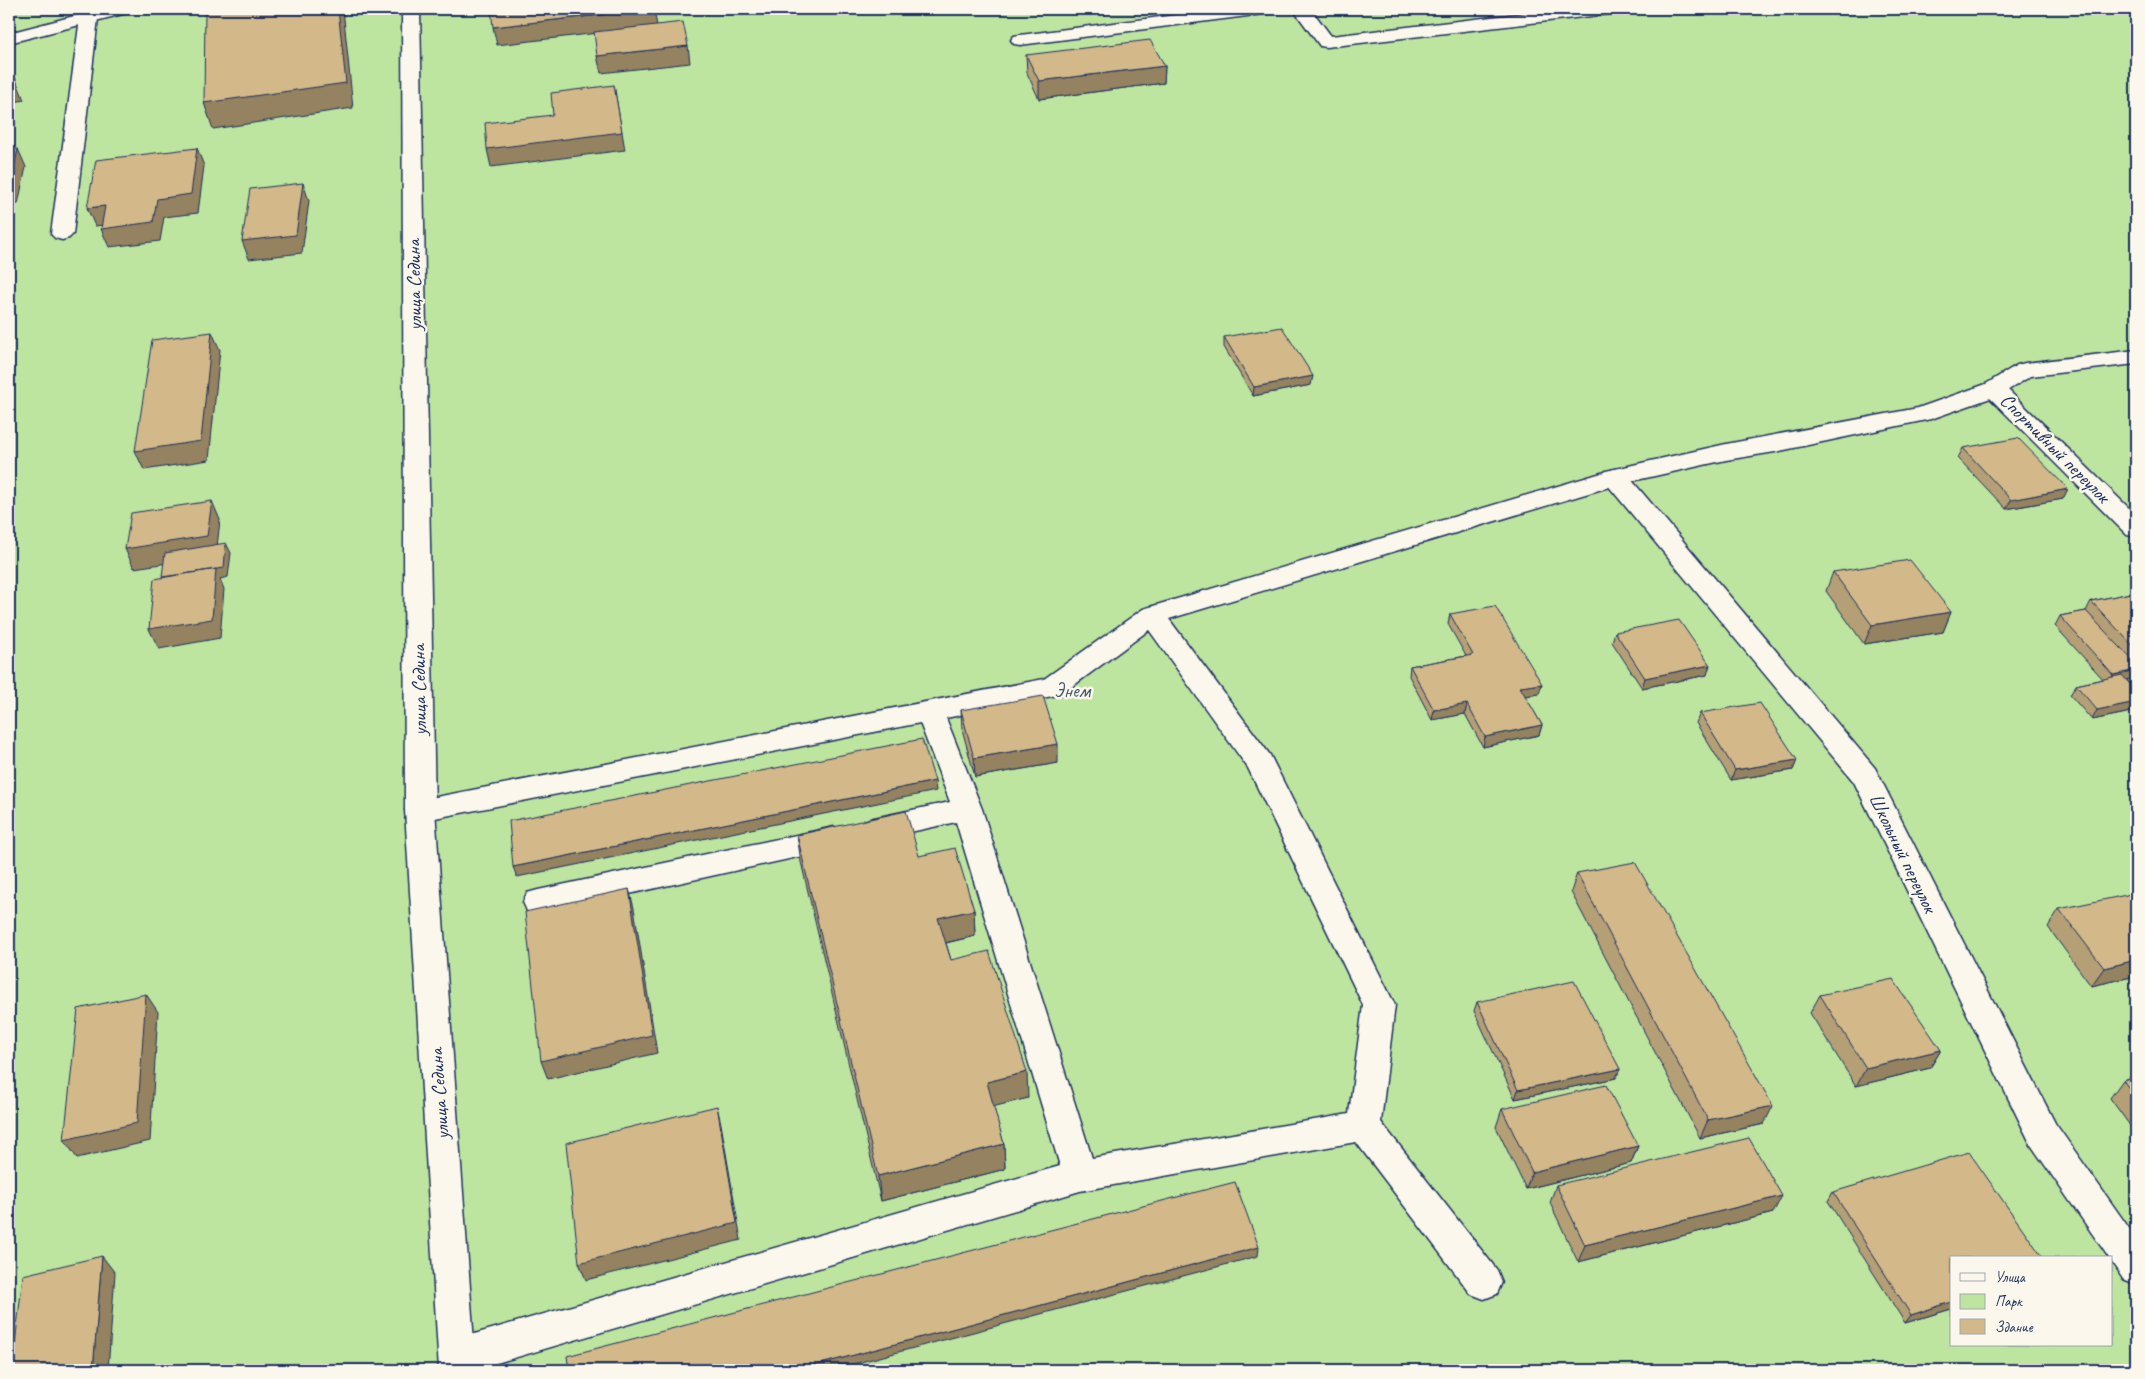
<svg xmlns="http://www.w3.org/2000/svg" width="2145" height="1379" font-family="Caveat,sans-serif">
<rect width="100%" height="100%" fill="#fbf7ec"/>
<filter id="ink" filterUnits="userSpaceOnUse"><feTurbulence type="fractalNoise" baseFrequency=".02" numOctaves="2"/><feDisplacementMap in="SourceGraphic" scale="10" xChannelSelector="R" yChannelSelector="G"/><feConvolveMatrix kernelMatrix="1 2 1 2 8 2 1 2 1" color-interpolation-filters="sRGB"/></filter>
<g filter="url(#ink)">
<path fill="#bde5a0" stroke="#6c8a7f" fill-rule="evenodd" d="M9 9H2136V1370H9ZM1951 1258H2111V1345H1951Z"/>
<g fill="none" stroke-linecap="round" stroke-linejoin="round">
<g stroke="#1b2f5e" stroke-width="3">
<path id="service" d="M1223 9H1272L1269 13 1263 14 1020 45 1014 44 1011 40 1014 36 1020 35Z
M1293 9H1311L1331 36 1560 9H1618L1615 13 1609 14 1326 47 1320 46Z
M89 13 95 14 98 18 73 234 69 238 62 240 55 238 51 234 80 18 83 14Z
M2136 350V364L2031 376 2002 394 1931 419 1775 452 1726 460 1619 484 1169 619 1270 755 1395 1005 1381 1122 1497 1270 1502 1282 1497 1294 1484 1299 1471 1294 1356 1142 1080 1191 473 1370H444L439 1357 444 1344 457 1339 1060 1166 956 822 874 840 864 837 859 829 864 821 874 818 950 802 920 723 420 821 410 818 405 810 410 802 1044 679 1143 609 1615 469 1726 444 1918 408 1986 384 2017 365 2025 363ZM1149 630 1248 768 1363 1005 1349 1114 1092 1158 982 809 946 718 1062 694Z
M834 827 844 830 849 838 844 846 834 849 538 914 527 911 523 902 527 893 538 890Z"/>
</g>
<g stroke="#1b2f5e" stroke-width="3">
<path id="minor" d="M402 9H420L435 810 476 1370H439L405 810Z
M1994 382 2002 384 2136 515V537L2127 535 1986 394 1982 389 1986 384Z
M1615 469 1624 471 1875 768 2055 1123 2136 1238V1284L2123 1279 2111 1261V1258H2109L2031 1145 1854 782 1606 483 1603 477 1606 471Z"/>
</g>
<g stroke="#1b2f5e" stroke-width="3">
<path id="secondary" d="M101 9H130L127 13 9 43V33Z"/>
</g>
<use href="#service" fill="#fbf7ec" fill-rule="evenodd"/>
<use href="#minor" fill="#fbf7ec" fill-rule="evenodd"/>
<use href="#secondary" fill="#fbf7ec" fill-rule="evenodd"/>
</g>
<path fill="#b59f76" stroke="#1b2f5e" d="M1026 55 1165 66 1164 83 1039 99 1027 73Z
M1224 337 1311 385 1253 396 1224 347Z
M1963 448 2063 499 2006 509 1958 458Z
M2136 456V466L2133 463Z
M1833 572 1951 612 1943 632 1864 644 1826 591Z
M2136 592V678L2127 680 2136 691V711L2092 720 2070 695 2076 685 2103 679 2055 626 2060 616 2086 611 2091 601Z
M1450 614 1539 694 1525 696 1542 725 1539 735 1483 747 1465 714 1432 720 1409 676 1410 666 1466 656 1448 624Z
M1615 632 1707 675 1642 688 1612 642Z
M961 710 1058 763 975 777 962 729Z
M1700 713 1797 760 1793 770 1731 780 1696 723Z
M797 835 919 856 974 910 975 936 946 943 951 960 1028 1098 993 1106 1004 1144 1005 1169 881 1201 801 862Z
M1577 873 1764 1124 1700 1138 1571 892Z
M2059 909 2136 976 2091 986 2048 927Z
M1820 995 1941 1050 1930 1068 1856 1086 1810 1013Z
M1477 1002 1620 1069 1616 1078 1515 1099 1474 1011Z
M2136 1076V1134L2110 1098 2123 1080Z
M1502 1109 1638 1146 1631 1163 1526 1189 1496 1127Z
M1556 1185 1773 1213 1578 1262 1550 1203Z
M1833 1192 1951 1258V1309L1905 1323 1828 1201Z"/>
<path fill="#948260" stroke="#1b2f5e" d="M11 9H29L12 11Z
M338 9H343L353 108 213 129 204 103Z
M654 9 657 26 497 45 493 27Z
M688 46 690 63 601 73 597 56Z
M1165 66 1164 83 1039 99V81Z
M11 67 24 100 9 103V84Z
M614 85 625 150 491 167 487 149Z
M197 148 204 166 198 213 164 217 160 241 109 247 101 229 157 199Z
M18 149 26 167 18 204 9 206V186Z
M303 183 309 201 302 253 249 259 242 241Z
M105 206 113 224 95 226 87 208Z
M212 332 220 350 209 460 144 470 135 451Z
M1313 376 1311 385 1253 396 1254 387Z
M2068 489 2063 499 2006 509 2011 500Z
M212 501 220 520 216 556 134 568 125 549Z
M226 543 231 553 228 577 220 579 224 589 220 638 159 649 149 629 167 587 162 577Z
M1951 612 1943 632 1864 644 1872 625Z
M1710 665 1707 675 1642 688 1645 678Z
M2136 670V678L2108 684 2113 675Z
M1542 684 1539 694 1517 697 1520 687Z
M2136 702V711L2092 720 2097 710Z
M1467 704 1465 714 1432 720 1434 710Z
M1542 725 1539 735 1483 747 1485 737Z
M1058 744V763L975 777 974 758Z
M1797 760 1793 770 1731 780 1735 770Z
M935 781 936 791 517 877 513 867Z
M629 889 634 908 657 1053 548 1079 541 1061Z
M974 910 975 936 940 944 938 918Z
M2136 960V976L2091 986 2104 968Z
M146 994 158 1012 150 1141 77 1158 64 1140Z
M1941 1050 1930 1068 1856 1086 1866 1068Z
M1620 1069 1616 1078 1515 1099 1518 1090Z
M1027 1072 1028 1098 988 1108 987 1082Z
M717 1106 721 1124 741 1240 586 1280 579 1263Z
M1773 1106 1764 1124 1700 1138 1708 1120Z
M1004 1144 1005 1169 881 1201 878 1176Z
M1638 1146 1631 1163 1526 1189 1532 1172Z
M1782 1196 1773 1213 1578 1262 1585 1245Z
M1259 1247 1258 1256 831 1370H798Z
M102 1256 115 1273 108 1370H93Z
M1951 1302V1309L1905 1323 1911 1315Z"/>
<path fill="#d3b989" stroke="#1b2f5e" d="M205 9H338L346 83 204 103Z
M491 9H652L493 27Z
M683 22 688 46 597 56 594 32Z
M1150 40 1165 66 1039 81 1026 55Z
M9 67H11L16 82 9 84Z
M614 85 622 132 487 149 485 123 553 115 551 93Z
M197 148 191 194 157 199 153 222 101 229 105 206 87 208 96 160Z
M18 149 10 186H9V150Z
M303 183 296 235 242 241 250 189Z
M1282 327 1313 376 1254 387 1224 337Z
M212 332 201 441 135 451 152 340Z
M2018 438 2068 489 2011 500 1963 448Z
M212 501 207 536 125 549 131 513Z
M226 543 224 568 162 577 165 553Z
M1910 560 1951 612 1872 625 1833 572Z
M216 569 212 619 149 629 154 579Z
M2136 592V649L2091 601Z
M1495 606 1542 684 1520 687 1542 725 1485 737 1467 704 1434 710 1410 666 1473 655 1450 614Z
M2086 611 2136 664V670L2113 675 2060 616Z
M1679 620 1710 665 1645 678 1615 632Z
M2122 675 2136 691V702L2097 710 2076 685Z
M1043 696 1058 744 974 758 961 710Z
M1760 703 1797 760 1735 770 1700 713Z
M922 739 935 781 513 867 509 821Z
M906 811 919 856 955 848 974 910 938 918 951 960 989 951 1027 1072 987 1082 1004 1144 878 1176 797 835Z
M1635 862 1773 1106 1708 1120 1577 873Z
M629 889 652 1035 541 1061 525 912Z
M2131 894 2136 900V960L2104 968 2059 909Z
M1893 979 1941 1050 1866 1068 1820 995Z
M1574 981 1620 1069 1518 1090 1477 1002Z
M146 994 137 1123 64 1140 78 1009Z
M2136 1076V1098L2123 1080Z
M1606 1085 1638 1146 1532 1172 1502 1109Z
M717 1106 737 1223 579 1263 566 1143Z
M1749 1138 1782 1196 1585 1245 1556 1185Z
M1969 1152 2043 1258H1951V1302L1911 1315 1833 1192Z
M1235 1182 1259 1247 798 1370H569L567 1356Z
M102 1256 93 1370H12L23 1275Z"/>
</g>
<g text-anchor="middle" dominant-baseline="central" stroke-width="5" stroke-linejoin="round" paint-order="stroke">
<g font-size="20" fill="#1b2f5e" stroke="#fbf7ec">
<text transform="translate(414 285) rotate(-91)">улица Седина</text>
<text transform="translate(2055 448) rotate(45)">Спортивный переулок</text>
<text transform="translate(419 690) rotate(-91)">улица Седина</text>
<text transform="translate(1903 853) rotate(64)">Школьный переулок</text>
<text transform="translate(439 1094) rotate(-94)">улица Седина</text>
</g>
<g font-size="20" fill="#445c6e" stroke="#fbf7ec">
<text x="1072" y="690">Энем</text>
</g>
</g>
<rect width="2145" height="1379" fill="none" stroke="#fbf7ec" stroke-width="30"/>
<rect x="15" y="15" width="2115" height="1349" fill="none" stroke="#1b2f5e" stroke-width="2" filter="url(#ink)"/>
<rect x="1950" y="1256" width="162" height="90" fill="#fbf7ec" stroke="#a1a7b3"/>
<rect x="1960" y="1273" width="25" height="8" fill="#fbf7ec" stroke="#a1a7b3"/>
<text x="1995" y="1282" font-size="15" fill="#1b2f5e">Улица</text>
<rect x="1960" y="1294" width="25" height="15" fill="#bde5a0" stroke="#a1a7b3"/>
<text x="1995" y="1306" font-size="15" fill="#1b2f5e">Парк</text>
<rect x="1960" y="1319" width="25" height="15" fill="#d3b989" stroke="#a1a7b3"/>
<text x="1995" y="1332" font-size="15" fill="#1b2f5e">Здание</text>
</svg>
